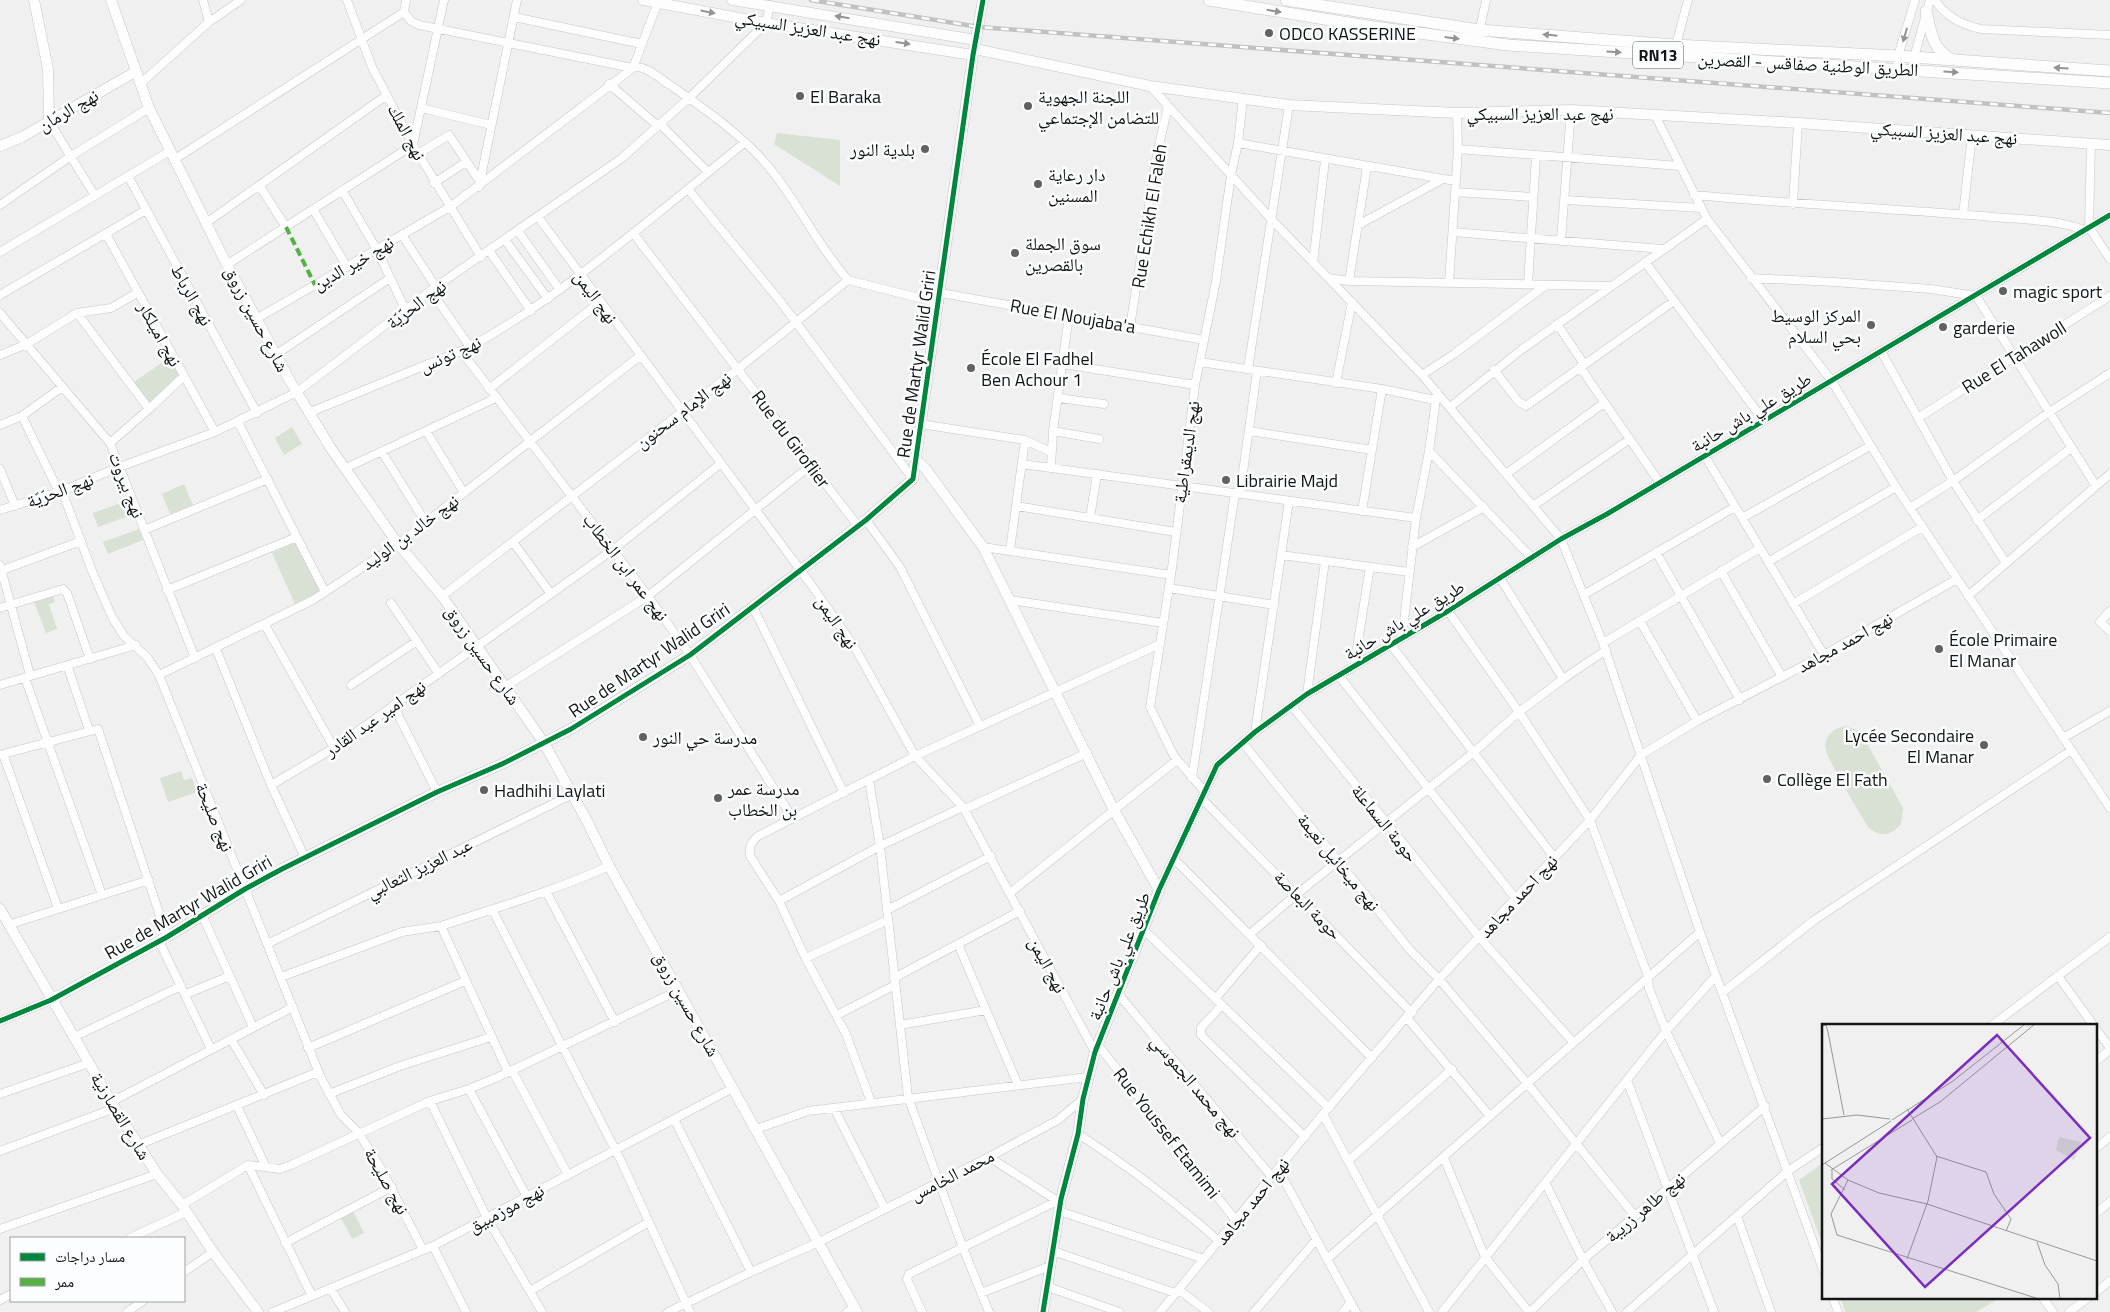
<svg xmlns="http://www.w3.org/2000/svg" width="2110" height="1312" font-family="'Titillium Web','Noto Naskh Arabic',sans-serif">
<rect width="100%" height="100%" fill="#f0f0f0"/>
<path fill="#d8e1d4" d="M777 133 840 140V186L774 144Z
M170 357 181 375 151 404 134 382Z
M292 427 302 444 284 455 275 438Z
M184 484 193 505 170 514 162 494Z
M129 500 134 514 98 527 93 513Z
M139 529 143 540 108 554 103 542Z
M296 542 320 591 295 604 272 553Z
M52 593 55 602 49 604 57 629 46 633 33 599Z
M1845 726 1857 730 1862 734 1903 808 1901 824C1892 835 1881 838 1869 828 1863 819 1827 759 1826 750 1823 736 1833 729 1845 726Z
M181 771 184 780 192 778 197 792 168 802 160 778Z
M1824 1162V1249L1799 1180Z
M353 1211 364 1233 352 1239 340 1216Z
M1841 1298H2000L1976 1312H1845Z"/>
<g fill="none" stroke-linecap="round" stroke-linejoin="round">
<g stroke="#c6c6c6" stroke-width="9">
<path id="street" d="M203 0 209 22
M347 0 372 67 413 145 481 257
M1935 0C1946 17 1962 25 1981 29L2110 35
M404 12 406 0
M514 17 642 44
M1479 34 1486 0
M1675 49 1688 0
M1913 61 1930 0
M1897 69 1898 56 1915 0
M140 84 209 22 241 0
M609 84 658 126
M1150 86 1273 221 1422 375 1561 539 1603 643 1700 932 1824 1272
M421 108 491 125
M1655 115 1707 219 1831 380 1896 487 2110 808
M49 121 95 196
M660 124 708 172
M1238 143 1455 181
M2091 144 2089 227 2110 259
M413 145 444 0
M1458 149 1680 166
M418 154 449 135 481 183
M175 159 404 12 411 21 419 25 633 68C645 64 660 79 670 85 705 109 745 137 772 171 800 206 818 246 848 280
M128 176 257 413
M434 183 466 162
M259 185 286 227
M479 187 517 0
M688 189 744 143
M342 190 377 250 406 311
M1455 192 1533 197
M1694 195C1790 204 1887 208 1983 216 2015 220 2053 218 2084 230
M1565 200 1701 208
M1793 204 1798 123
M0 205 71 156 149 108
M313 209 347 267
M1963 215 1972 135
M538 217 810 583 854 646 915 756 963 807 1095 1052
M206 223 387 95
M1358 225 1441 180
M518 231 560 290
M1453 232 1663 249
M633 233 858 526
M106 234 215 432
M402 235 436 287
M505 240 548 299
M1561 241 1571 110
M0 252 170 151
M490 252 531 311
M1645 262 1764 421
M1313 263 1325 160
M228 264 413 145
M1329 278 1349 281 1612 286
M1751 278 1834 282 1931 289 1976 296 2096 486
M1349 281 1367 167
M1449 283 1458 149 1457 113
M1528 284 1536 156
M431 291 470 347
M941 293 1204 340
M0 295 146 210
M0 313 110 443 195 658
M77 313 149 409 110 443
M256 319 450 207 633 68 658 2
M1557 324 1584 364
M1130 327 1157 154 1168 106
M461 351 648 596 690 655 793 819
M1881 351 1953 481 2006 563
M0 355 27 344 77 313 111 308 137 293
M275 355 390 278
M1200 362 1382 389 1435 400
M1063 364 1195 385
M1580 367 1660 483
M1248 369 1289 105
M1494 370 1518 401 1526 406 1674 301
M1422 375 1454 354 1546 285
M1336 383 1352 302
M489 389 600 302
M1058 398 1104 404
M1450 407 1521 350 1707 219
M149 409 184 376
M308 413 470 347C550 303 618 245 688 189L780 301 913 479
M22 416 57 488 62 491 92 571 112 617 124 636 147 657 159 675 321 1078 341 1115 358 1132 382 1170 423 1250
M1918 418 2110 296
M238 422 325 592
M920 424 1025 440 1051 452
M0 425 22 416 62 387
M426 431 464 493
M1053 431 1099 439
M1249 431 1372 450
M1429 451 1532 558
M382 452 426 523
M1705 456 1824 655
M1022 464 1416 518
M1051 467 1053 431 1069 315
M346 468 496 398
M0 469 15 506
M1506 474 1604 403
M1240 494 1257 371
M1016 506 1176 532
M1533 506 1630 439
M1910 508 1953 481 2048 413 2110 373
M0 510 62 491 114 469 215 432 297 392 434 288 622 158 689 98 766 23 770 5
M1362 511 1382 389
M1090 518 1097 474
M1742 518 1870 446
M866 520 900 567 980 726
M1977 520 2071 448
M144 530 268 479
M513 542 551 594
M983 547 1171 575
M1412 547 1484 507
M1010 550 1025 440
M1656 552 1740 700
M1281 555 1409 572
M1768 562 1896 487
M0 565 30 675
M0 571 81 541
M1721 571 1782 677
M1500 578 1563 679
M1169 588 1274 605
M167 590 297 537
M1585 594 1735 507
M442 596 738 369 848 280 939 303
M1968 596 2110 474
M1010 600 1163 623
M391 603 439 674
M1793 604 1922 527
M753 607 844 793
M0 608 63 589 67 593 90 659
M1448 611 1519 712 1590 820 1648 976 1649 988 1666 1031 1720 1143
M2110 611 2100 622 2110 631
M1640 621 1697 721
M265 625 334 748
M1402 638 1416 518 1429 451 1437 392
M1603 643 1760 548
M1391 645 1554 857
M216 649 271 785 305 858
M67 665 89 730
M1354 666 1370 567
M159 675 313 600 398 544 640 356
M1339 676 1516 899
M25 678 102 895
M0 685 136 645
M351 685 417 641
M506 686 648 596 811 465
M1307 694 1325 561
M393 705 437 792
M1292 706 1480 938 1573 1042
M1255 732 1289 501
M2063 738 2110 711
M1242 742 1410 950 1439 979 1527 1083 1635 1216
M3 754 58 908
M0 755 98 729 167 937
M1192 778 1235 493
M869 780 880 846 908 1097 963 1248 989 1312
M271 785 334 748 614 549 720 464
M1205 792 1174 756 1150 707 1172 568 1195 385 1216 281 1231 175 1238 143 1243 98
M1202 799 1412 1013
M965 809 1087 753
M1174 859 1372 1058
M1159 890 1217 765 1242 742 1307 694 1448 611 1561 539 1607 514 2110 215
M546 891 615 1022
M1010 893 1177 760
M779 901 880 846 963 807
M887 910 991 856
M493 911 622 1163 690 1312
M203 917 253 1027
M8 925 149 880
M1144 930 1329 1108
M1250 934 1297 894 1474 752 1519 712 1563 679 1606 650
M159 941 211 1049
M267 944 573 794
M958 944 1018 1085
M806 958 888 920
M2058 976 2094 1026
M281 977 402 932 441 926
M894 978 1020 911
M1722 993 1813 921 2070 751
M186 994 230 976
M1119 995 1272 1177
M1215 999 1261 945
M1222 1005 1201 1028V1035L1305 1137
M837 1015 895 985
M1407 1018 1490 1116
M0 1021 51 1000
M900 1025 986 1010
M1991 1026 2110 937
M2096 1029 2110 1048
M74 1037 181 986
M231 1039 264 1095
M1098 1045 1237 1222
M308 1048 465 981
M2096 1061 2110 1050
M512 1070 568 1175
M508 1072 441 926C498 907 554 891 609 866
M1627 1080 1714 1312
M469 1089 527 1197
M0 1094 89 1063
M329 1094 400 1066 491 1037
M430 1101 487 1218 542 1312
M111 1102 293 1007
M871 1102 846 1034 805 957 779 901 750 856C749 846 751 842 758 836L915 756 1160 644
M237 1106 266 1167
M834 1108 885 1209
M1323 1114 1429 1312
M674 1119 751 1272
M756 1129 808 1111 1088 1077
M1078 1134C1128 1166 1175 1202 1220 1242
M138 1145 318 1072
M2096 1148 2110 1137
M0 1151 115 1108
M989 1157 1056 1200
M1444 1158 1485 1257 1529 1312
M1349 1160 1452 1069
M248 1165 312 1296
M1278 1169 1356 1312
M1546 1184 1583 1260 1612 1312
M182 1205 248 1165 280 1169 291 1165 430 1101 469 1089 498 1077 679 990
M1059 1211 1204 1259
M2096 1213 2110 1202
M1737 1216 1771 1312
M0 1229 157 1174
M130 1238 186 1212
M285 1243 392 1187
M433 1246 466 1312
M1053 1251 1175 1293
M1327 1259 1700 932
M184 1272 213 1252
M1048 1287 1119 1312
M331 1289 345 1312
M1179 1290 1208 1312
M530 1291 649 1222
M2096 1292 2110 1281
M981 1293 1050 1266
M1833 1298 1838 1312
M2043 1298 2053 1312
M0 1300 11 1294
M127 1312 143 1301
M273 1312 433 1246 733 1088
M668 1312 751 1272 817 1243 989 1157 1058 1120 1083 1099
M847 1312 854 1308
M922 1312 907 1279 909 1274 1061 1199
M1160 1312 1323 1114 1439 979 1590 820 1641 755 1697 721 1824 655 1957 579
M1254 1312 1316 1240
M1343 1312 1351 1302
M1442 1312 1666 1031 1716 976
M1530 1312 1583 1260 1765 1106
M1627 1312 1788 1171 1824 1147
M2069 1312 2088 1298"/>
</g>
<g stroke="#c6c6c6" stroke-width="11">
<path id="secondary" d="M34 0 48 69 49 121
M111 0 149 108 224 259 290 381 330 447 398 544 442 596 544 743 587 821 609 866 857 1312
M643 0 766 23 973 55
M732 0 976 40
M975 49 1150 86 1289 105 1457 113 1571 110 1798 123 2110 145
M0 146 22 137 135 72
M915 459 925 468 983 547 1114 810 1159 890 1095 1052 1083 1099 1078 1134 1061 1199 1043 1312
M0 909 115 1108 157 1174 182 1205 213 1252 258 1312
M51 1000 167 937 245 889 282 869 437 792 502 764 571 729 690 655 866 520 913 479 973 55 983 0"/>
</g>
<g stroke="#c6c6c6" stroke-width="12">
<path id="primary" d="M1209 0 1367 26 1508 45 2110 83
M1286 0 1479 30 1675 45 1898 56 2110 71
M1926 11C1931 32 1932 50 1953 60"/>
</g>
<use href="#street" stroke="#fdfdfd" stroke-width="8"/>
<use href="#secondary" stroke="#fdfdfd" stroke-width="10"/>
<use href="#primary" stroke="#fdfdfd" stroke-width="11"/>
<g stroke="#c0c1c1" stroke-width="4.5">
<path id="rail" d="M811 0 979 27 2110 113"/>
</g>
<use href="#rail" stroke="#fcfdfe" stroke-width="2.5" stroke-dasharray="8" stroke-linecap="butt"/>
<path stroke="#55b144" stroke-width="4" stroke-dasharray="8 4" stroke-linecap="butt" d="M286 227 315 285"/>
<g stroke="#fcfdfe" stroke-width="8">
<path id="cycleway" d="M0 1021 51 1000 167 937 245 889 282 869 437 792 502 764 571 729 690 655 866 520 913 479 973 55 983 0
M1043 1312 1061 1199 1078 1134 1083 1099 1095 1052 1159 890 1217 765 1255 732 1307 694 1448 611 1561 539 1607 514 2110 215"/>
</g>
<use href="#cycleway" stroke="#00873e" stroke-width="5"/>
</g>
<defs><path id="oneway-solid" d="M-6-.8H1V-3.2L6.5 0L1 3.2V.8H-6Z" transform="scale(1.25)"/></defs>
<g fill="#949494">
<use href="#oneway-solid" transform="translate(1274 11) rotate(9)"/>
<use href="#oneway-solid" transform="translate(708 12) rotate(11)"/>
<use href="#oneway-solid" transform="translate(842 17) rotate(-171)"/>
<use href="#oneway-solid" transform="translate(1550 35) rotate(-174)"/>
<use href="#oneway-solid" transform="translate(1905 35) rotate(106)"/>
<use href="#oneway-solid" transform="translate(1452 38) rotate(7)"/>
<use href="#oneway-solid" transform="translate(903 43) rotate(8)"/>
<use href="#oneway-solid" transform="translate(1614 52) rotate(3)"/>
<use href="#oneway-solid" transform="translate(2061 68) rotate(-176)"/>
<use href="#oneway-solid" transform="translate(1951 72) rotate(4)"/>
</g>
<g fill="#606161" stroke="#fcfdfe" stroke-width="2">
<circle cx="1269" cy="33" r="5"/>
<circle cx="800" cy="96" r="5"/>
<circle cx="1028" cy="106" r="5"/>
<circle cx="925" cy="149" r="5"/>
<circle cx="1038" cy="184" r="5"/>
<circle cx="1015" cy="253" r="5"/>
<circle cx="2003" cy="291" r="5"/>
<circle cx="1871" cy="325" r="5"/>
<circle cx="1943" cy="327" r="5"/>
<circle cx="971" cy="368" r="5"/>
<circle cx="1226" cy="480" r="5"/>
<circle cx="1939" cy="649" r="5"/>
<circle cx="643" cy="737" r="5"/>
<circle cx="1984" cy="745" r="5"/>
<circle cx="1767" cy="779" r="5"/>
<circle cx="484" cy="790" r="5"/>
<circle cx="718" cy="798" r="5"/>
</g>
<g text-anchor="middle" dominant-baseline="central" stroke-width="5" stroke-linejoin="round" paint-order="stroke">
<rect fill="#fcfdfe" stroke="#595a5a" stroke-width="1" x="1633" y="41.5" width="50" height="27" rx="4"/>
<g font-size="16" font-weight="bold" fill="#131414">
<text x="1658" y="55">RN13</text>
</g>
<g font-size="18" fill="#131414" stroke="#fcfdfe">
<text transform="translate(808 28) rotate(9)">نهج عبد العزيز السبيكي</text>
<text transform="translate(1808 64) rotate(3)">الطريق الوطنية صفاقس - القصرين</text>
<text transform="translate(68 110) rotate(-30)">نهج الرمّان</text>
<text x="1540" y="113">نهج عبد العزيز السبيكي</text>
<text transform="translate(407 132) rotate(62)">نهج الملك</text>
<text transform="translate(1944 133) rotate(4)">نهج عبد العزيز السبيكي</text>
<text transform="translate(1149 216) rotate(-81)">Rue Echikh El Faleh</text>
<text transform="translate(353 263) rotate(-30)">نهج خير الدين</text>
<text transform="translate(192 295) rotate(61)">نهج الرباط</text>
<text transform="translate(596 297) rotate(54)">نهج اليمن</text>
<text transform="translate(416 304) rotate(-37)">نهج الحرّيّة</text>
<text transform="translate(1073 316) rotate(10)">Rue El Noujaba'a</text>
<text transform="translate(257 319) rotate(62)">شارع حسين زروق</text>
<text transform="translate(160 334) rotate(61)">نهج اميلكار</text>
<text transform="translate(450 354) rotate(-24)">نهج تونس</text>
<text transform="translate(2014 357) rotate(-32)">Rue El Tahawoll</text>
<text transform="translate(916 364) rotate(-82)">Rue de Martyr Walid Griri</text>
<text transform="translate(683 410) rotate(-37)">نهج الإمام سحنون</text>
<text transform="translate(1751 412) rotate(-31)">طريق علي باش حانبة</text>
<text transform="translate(791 439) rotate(53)">Rue du Giroflier</text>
<text transform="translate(1186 452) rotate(-82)">نهج الديمقراطية</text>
<text transform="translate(127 485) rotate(69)">نهج بيروت</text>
<text transform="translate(60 490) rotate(-20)">نهج الحرّيّة</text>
<text transform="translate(410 532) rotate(-36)">نهج خالد بن الوليد</text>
<text transform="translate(626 567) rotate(53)">نهج عمر ابن الخطاب</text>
<text transform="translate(1404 620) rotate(-31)">طريق علي باش حانبة</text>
<text transform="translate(837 622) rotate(56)">نهج اليمن</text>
<text transform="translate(1845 642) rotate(-29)">نهج احمد مجاهد</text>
<text transform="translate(483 655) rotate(55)">شارع حسين زروق</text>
<text transform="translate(649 660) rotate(-34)">Rue de Martyr Walid Griri</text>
<text transform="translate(375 718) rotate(-35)">نهج امير عبد القادر</text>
<text transform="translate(215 817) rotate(68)">نهج صليحة</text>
<text transform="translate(1385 823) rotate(51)">حومة السماعلة</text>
<text transform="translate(1339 862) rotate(51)">نهج ميخائيل نعيمة</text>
<text transform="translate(419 868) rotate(-26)">عبد العزيز الثعالبي</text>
<text transform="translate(1518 896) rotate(-47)">نهج احمد مجاهد</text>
<text transform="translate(1308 905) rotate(46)">حومة البعاصة</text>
<text transform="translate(188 907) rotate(-30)">Rue de Martyr Walid Griri</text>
<text transform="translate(1119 956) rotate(-68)">طريق علي باش حانبة</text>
<text transform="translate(1048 965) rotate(62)">نهج اليمن</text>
<text transform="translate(687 1004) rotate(61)">شارع حسين زروق</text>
<text transform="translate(1196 1086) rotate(50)">نهج محمد الجموسي</text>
<text transform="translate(121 1116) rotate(59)">شارع القصارنية</text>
<text transform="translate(1167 1133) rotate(52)">Rue Youssef Etamimi</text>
<text transform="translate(952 1175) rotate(-27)">محمد الخامس</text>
<text transform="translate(387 1181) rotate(61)">نهج صليحة</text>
<text transform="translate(1252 1201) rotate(-51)">نهج احمد مجاهد</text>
<text transform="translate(1645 1207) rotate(-40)">نهج طاهر زريبة</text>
<text transform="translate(506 1208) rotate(-28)">نهج موزمبيق</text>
</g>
<g font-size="18" fill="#131414" stroke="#fcfdfe" text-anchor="start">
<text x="1279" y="33">ODCO KASSERINE</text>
<text x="810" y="96">El Baraka</text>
<text x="1038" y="96">اللجنة الجهوية<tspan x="1038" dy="21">للتضامن الإجتماعي</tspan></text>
<text x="915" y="149" text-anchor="end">بلدية النور</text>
<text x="1048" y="174">دار رعاية<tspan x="1048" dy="21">المسنين</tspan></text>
<text x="1025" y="243">سوق الجملة<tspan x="1025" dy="21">بالقصرين</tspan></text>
<text x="2013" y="291">magic sport</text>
<text x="1861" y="315" text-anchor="end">المركز الوسيط<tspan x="1861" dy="21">بحي السلام</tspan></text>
<text x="1953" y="327">garderie</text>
<text x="981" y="358">École El Fadhel<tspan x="981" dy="21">Ben Achour 1</tspan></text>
<text x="1236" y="480">Librairie Majd</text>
<text x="1949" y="639">École Primaire<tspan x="1949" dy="21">El Manar</tspan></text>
<text x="1974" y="735" text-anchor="end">Lycée Secondaire<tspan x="1974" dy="21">El Manar</tspan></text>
<text x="653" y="737">مدرسة حي النور</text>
<text x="1777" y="779">Collège El Fath</text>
<text x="728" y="788">مدرسة عمر<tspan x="728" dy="21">بن الخطاب</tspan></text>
<text x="494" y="790">Hadhihi Laylati</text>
</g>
</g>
<g transform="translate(1822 1024)">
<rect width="275" height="275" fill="#f0f0f0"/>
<path d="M237 113 259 118 252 136 234 126Z" fill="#d8e1d4"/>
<path fill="none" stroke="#989898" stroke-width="1" d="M0 2 4 1 6 8 22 91M0 95 35 91 68 95M90 95 118 78 213 0M70 96 131 57 203 0M114 132 164 148 172 170 189 195 184 207M3 139 26 156 57 169 105 180 275 237M0 141 69 97M9 146 90 96M10 146V155L23 166M26 156 9 190 15 211 217 275M215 218 223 241 236 260 238 275M85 235 106 177 115 133 85 85"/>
<path fill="#7b2cbf" fill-opacity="0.15" stroke="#7b2cbf" stroke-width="2.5" d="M175 11 268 114 103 263 10 160Z"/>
<rect width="275" height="275" fill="none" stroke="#131414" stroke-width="2.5"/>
</g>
<rect x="10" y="1237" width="175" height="65" fill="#fcfdfe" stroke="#9fa0a0"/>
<rect x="20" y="1253" width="25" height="8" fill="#00873e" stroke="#9fa0a0"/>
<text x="55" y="1262" font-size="15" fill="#131414">مسار دراجات</text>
<rect x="20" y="1278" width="25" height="8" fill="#55b144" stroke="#9fa0a0"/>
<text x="55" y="1287" font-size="15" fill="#131414">ممر</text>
</svg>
